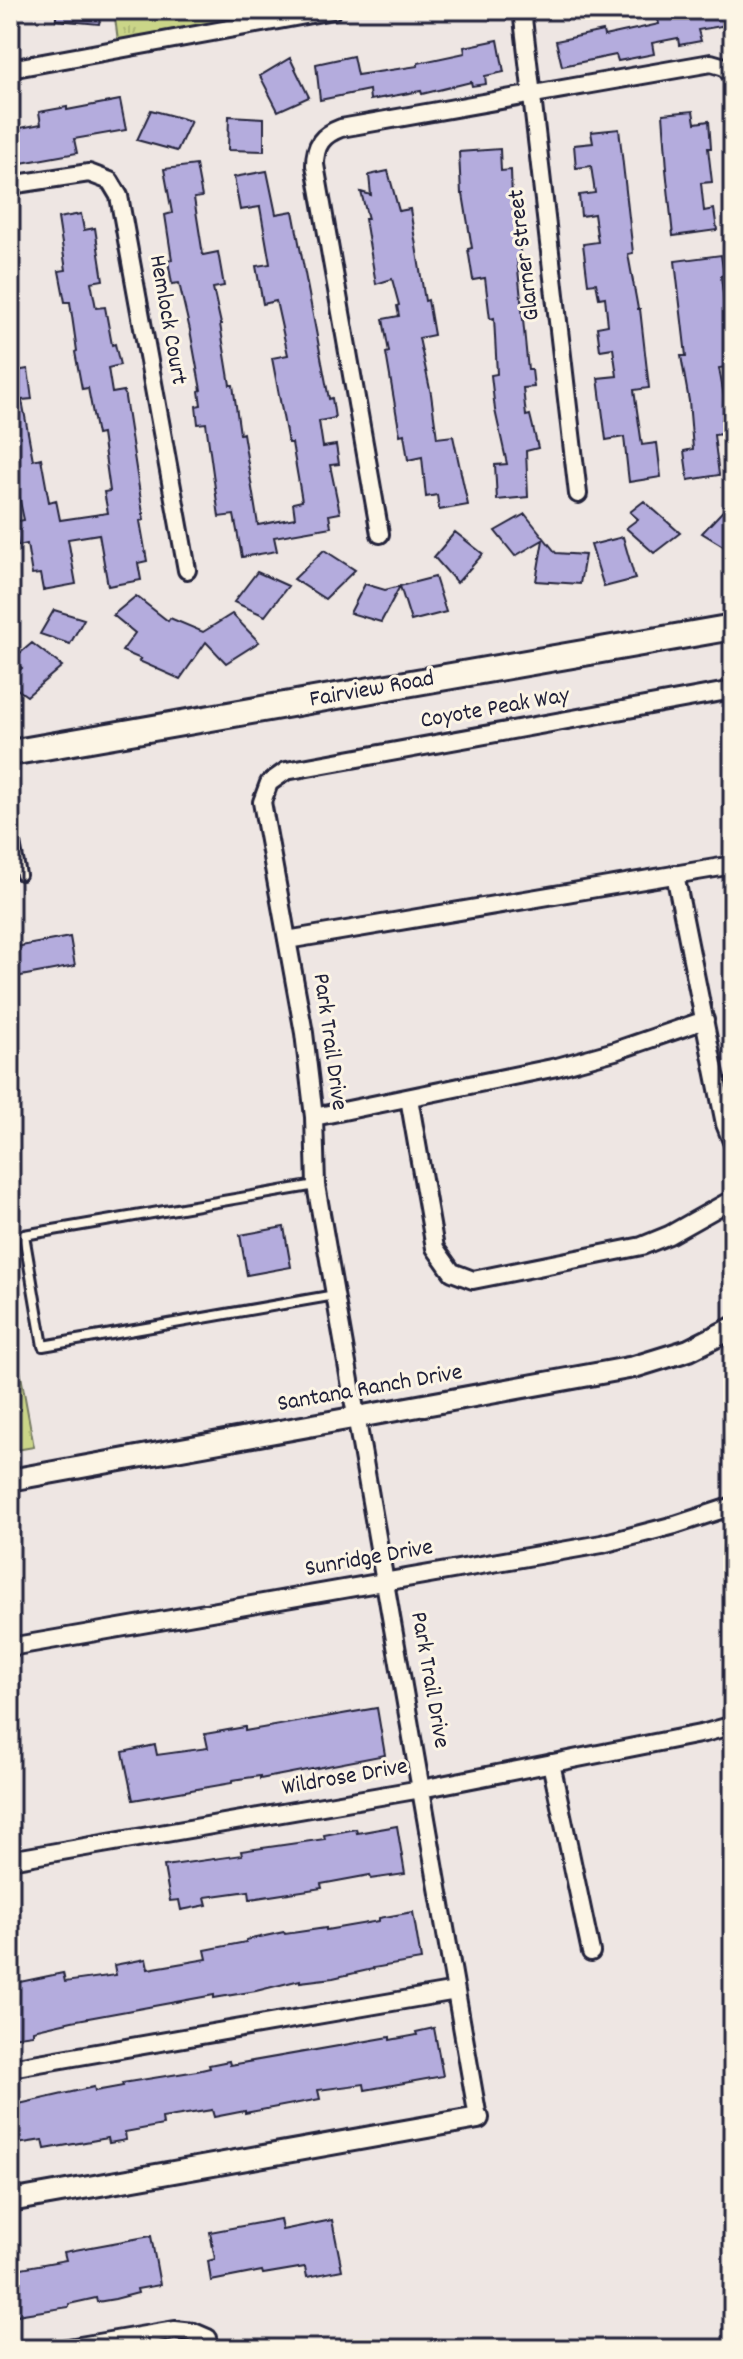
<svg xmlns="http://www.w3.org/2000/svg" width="743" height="2359" font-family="Dekko,sans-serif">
<defs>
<pattern id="grass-tufts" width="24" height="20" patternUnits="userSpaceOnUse" patternTransform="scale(2)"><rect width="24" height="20" fill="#cad588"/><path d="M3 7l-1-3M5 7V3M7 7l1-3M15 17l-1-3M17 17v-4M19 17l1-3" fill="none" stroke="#adb776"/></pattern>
</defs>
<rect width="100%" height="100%" fill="#eee6e3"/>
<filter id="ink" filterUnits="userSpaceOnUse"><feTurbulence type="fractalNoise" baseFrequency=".0125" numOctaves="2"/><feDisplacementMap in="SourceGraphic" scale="16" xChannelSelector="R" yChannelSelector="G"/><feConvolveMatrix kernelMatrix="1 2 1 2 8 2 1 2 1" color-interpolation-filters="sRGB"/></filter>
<g filter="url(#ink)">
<path fill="url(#grass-tufts)" stroke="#767c62" stroke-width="2" d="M114 10H301L118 41Z
M10 1315 34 1447 10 1451Z"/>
<path fill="#b4acdd" stroke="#22223b" stroke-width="2" d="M56 10H102L99 24 56 20Z
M656 10H733V24L698 30 701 41 679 45 678 38 652 43 654 54 618 61 616 55 562 66 556 41 603 31 604 36 659 24Z
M498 40 504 72 485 76 486 84 472 86 471 82 422 94 421 91 370 100 369 90 320 100 316 64 353 56 357 75 418 66V63L465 53 464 47Z
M290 58 309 97 278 111 260 76Z
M120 100 126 130 74 139 77 153 10 165V130L41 124 39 112 67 107V110Z
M151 110 191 121 177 151 137 140Z
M693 111 695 123 709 121 711 148H708L712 182 701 183 704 211 714 209 717 230 673 236 666 169H667L663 114Z
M229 116 264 118V151L228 150Z
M619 129 633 253 628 254 638 309H640L649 388 634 390 642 445 657 443 661 477 629 482 624 437 606 440 598 378 617 376 613 348 600 350 597 327 608 325 605 297 599 298 596 283 588 284 583 244 598 242 594 214 581 216 579 195 595 193 591 166 576 168 574 145 593 143 591 132Z
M500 149 501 171 511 170 512 201 521 258 517 259 528 370H532L534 387 523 388 526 416 530 415 538 448 526 451 528 497 497 500 495 465 507 464 495 410 491 375 497 374 494 318 490 319 485 278 473 280 468 249 472 248 463 194H461L459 152Z
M196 165 202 197 194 198 203 255 218 252 224 286 213 288 221 324H220L230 385H233L240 434 243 433 258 525 295 518 293 503 302 501 292 443H288L272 358 288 355 276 301 263 304 256 266 270 264 260 207 240 210 234 177 267 171 276 214 293 211 329 399 332 398 335 418 319 421 323 447 336 445 339 464 330 465 340 513 329 515 331 527 274 537 277 551 242 557 234 515 219 517 206 423 198 424 196 406 201 405 199 391 201 390 190 330 179 283 172 284 168 261 172 260 165 215 172 213 164 169Z
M388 171 399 211 410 209 425 301 428 300 434 335 419 338 431 394 437 438 453 436 468 505 439 510 437 495 426 497 422 457 408 460 404 434 400 435 386 353 389 352 383 319 399 316 397 306 399 305 392 279 376 284 365 219H368L361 192 371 195 369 175Z
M81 214 84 230 95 228 103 280 91 282 96 308 105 307 112 345 115 344 120 365 108 368 112 393 124 391 144 520 140 521 147 561 138 563 141 580 108 586 99 534 68 539 76 584 43 590 40 574 32 575 27 544 18 546 13 522 24 520 17 487 10 488V372L28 369 32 399 22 400 33 460 41 458 49 502 56 500 60 520 108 513 104 492 110 491 102 434 97 435 88 388 82 389 75 352 77 351 70 302H65L59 271 66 270 58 218Z
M721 255 724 275 721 276 729 348 732 347 733 366 719 368 724 396 733 395V418L722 420 723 434 714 435 719 475 688 480 684 451 693 449 689 401 681 356H686L675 261Z
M733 500V552L702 533Z
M644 501 680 533 654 553 626 528 638 519 630 512Z
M525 514 556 553 585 555 580 584 536 581 543 540 515 556 495 531Z
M455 532 483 554 457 583 434 557Z
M623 537 635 579 604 587 591 545Z
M324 550 355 570 325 599 294 579Z
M257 572 288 586 265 616 234 602Z
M435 577 446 612 411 621 400 586Z
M365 584 385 590 400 586 381 622 350 613Z
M136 596 168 621 170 618 203 632 232 614 259 642 226 663 206 642 180 679 139 661 141 659 122 651 135 633 113 615Z
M54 610 84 619 70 644 40 634Z
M32 643 62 666 27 696 10 684V678L22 668 12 660Z
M70 937 75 966 10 978V948Z
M284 1227 291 1267 247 1275 240 1235Z
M377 1708 385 1755 260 1779V1776L232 1780V1783L133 1800 123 1752 155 1745 157 1755 208 1748 205 1734 245 1727V1731Z
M397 1826 405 1874 371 1879 370 1875 321 1884 322 1888 250 1899 249 1891 205 1897 207 1905 181 1910 179 1900 170 1901 164 1866 242 1855 241 1851 325 1839 324 1835 356 1829 357 1833Z
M413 1912 421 1960 373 1968V1969L333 1978 300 1982V1980L256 1991 214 1998V1995L72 2021 33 2030V2034L12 2037 10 2032V1984L63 1973 65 1982 116 1975 114 1965 146 1959 148 1969 207 1959 205 1950 246 1942V1940L284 1932 285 1934 326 1928V1930L379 1921V1918Z
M434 2028 443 2076 365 2090 364 2084 318 2090 320 2099 245 2113V2111L214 2117 212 2110 162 2118 163 2125 125 2132 126 2140 109 2143 108 2138 45 2149 43 2140 10 2145V2106L94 2087 95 2091 123 2086 122 2083 197 2071 210 2068 209 2065 229 2061 230 2065 390 2037V2040L417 2035 416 2032Z
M280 2219 282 2230 332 2220 342 2270 307 2277 305 2267 263 2274 262 2271 211 2281 208 2261 215 2259 210 2232Z
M151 2236 160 2285 137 2289 138 2293 115 2299 97 2302 96 2298 69 2304V2307L10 2316V2270L66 2260 64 2252Z"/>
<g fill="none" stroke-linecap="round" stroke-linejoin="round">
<g stroke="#22223b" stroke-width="14">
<path id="service" d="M10 816 21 875
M316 1185 24 1235 43 1346 335 1295"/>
</g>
<g stroke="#22223b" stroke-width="22">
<path id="minor" d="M522 10 578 494
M10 69 333 10
M10 185 89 173 110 181 119 196 187 570
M380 534 315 165C315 145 322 135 341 128L711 63 725 67 733 77
M675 874 725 1124 733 1144
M287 940 733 865
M409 1098 435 1248 452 1272 473 1280 642 1246 669 1235 733 1199
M314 1117 557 1067 615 1051 705 1020
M10 1647 602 1544 675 1525 733 1506
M551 1763 591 1952
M10 1860 421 1789 705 1733 733 1725
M10 2068 456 1991
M478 2118 316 1185 314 1117 304 1033 262 802 269 783 286 771 733 690
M62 2349 175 2330 194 2332 208 2338"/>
</g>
<g stroke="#22223b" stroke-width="26">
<path id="tertiary" d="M10 1480 634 1367 689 1350 733 1328
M10 2201 478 2118"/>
</g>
<g stroke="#22223b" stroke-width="30">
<path id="secondary" d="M10 753 733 627"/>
</g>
<use href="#service" stroke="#fcf5e5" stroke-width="8"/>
<use href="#minor" stroke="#fcf5e5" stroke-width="16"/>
<use href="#tertiary" stroke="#fcf5e5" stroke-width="20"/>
<use href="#secondary" stroke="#fcf5e5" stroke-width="24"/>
</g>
</g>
<g text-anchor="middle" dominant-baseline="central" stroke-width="6" stroke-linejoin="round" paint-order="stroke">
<g font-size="24" fill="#22223b" stroke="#fcf5e5">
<text transform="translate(525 255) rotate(-97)">Glarner Street</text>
<text transform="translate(167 320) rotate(80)">Hemlock Court</text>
<text transform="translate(372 690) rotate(-10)">Fairview Road</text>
<text transform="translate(495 709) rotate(-10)">Coyote Peak Way</text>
<text transform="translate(329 1042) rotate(82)">Park Trail Drive</text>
<text transform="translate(370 1389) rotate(-10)">Santana Ranch Drive</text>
<text transform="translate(369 1559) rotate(-10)">Sunridge Drive</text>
<text transform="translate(429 1680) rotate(80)">Park Trail Drive</text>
<text transform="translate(345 1778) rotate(-10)">Wildrose Drive</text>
</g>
</g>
<rect width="743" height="2359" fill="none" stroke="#fcf5e5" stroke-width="40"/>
<rect x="20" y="20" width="703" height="2319" fill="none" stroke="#22223b" stroke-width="3" filter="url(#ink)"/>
</svg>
